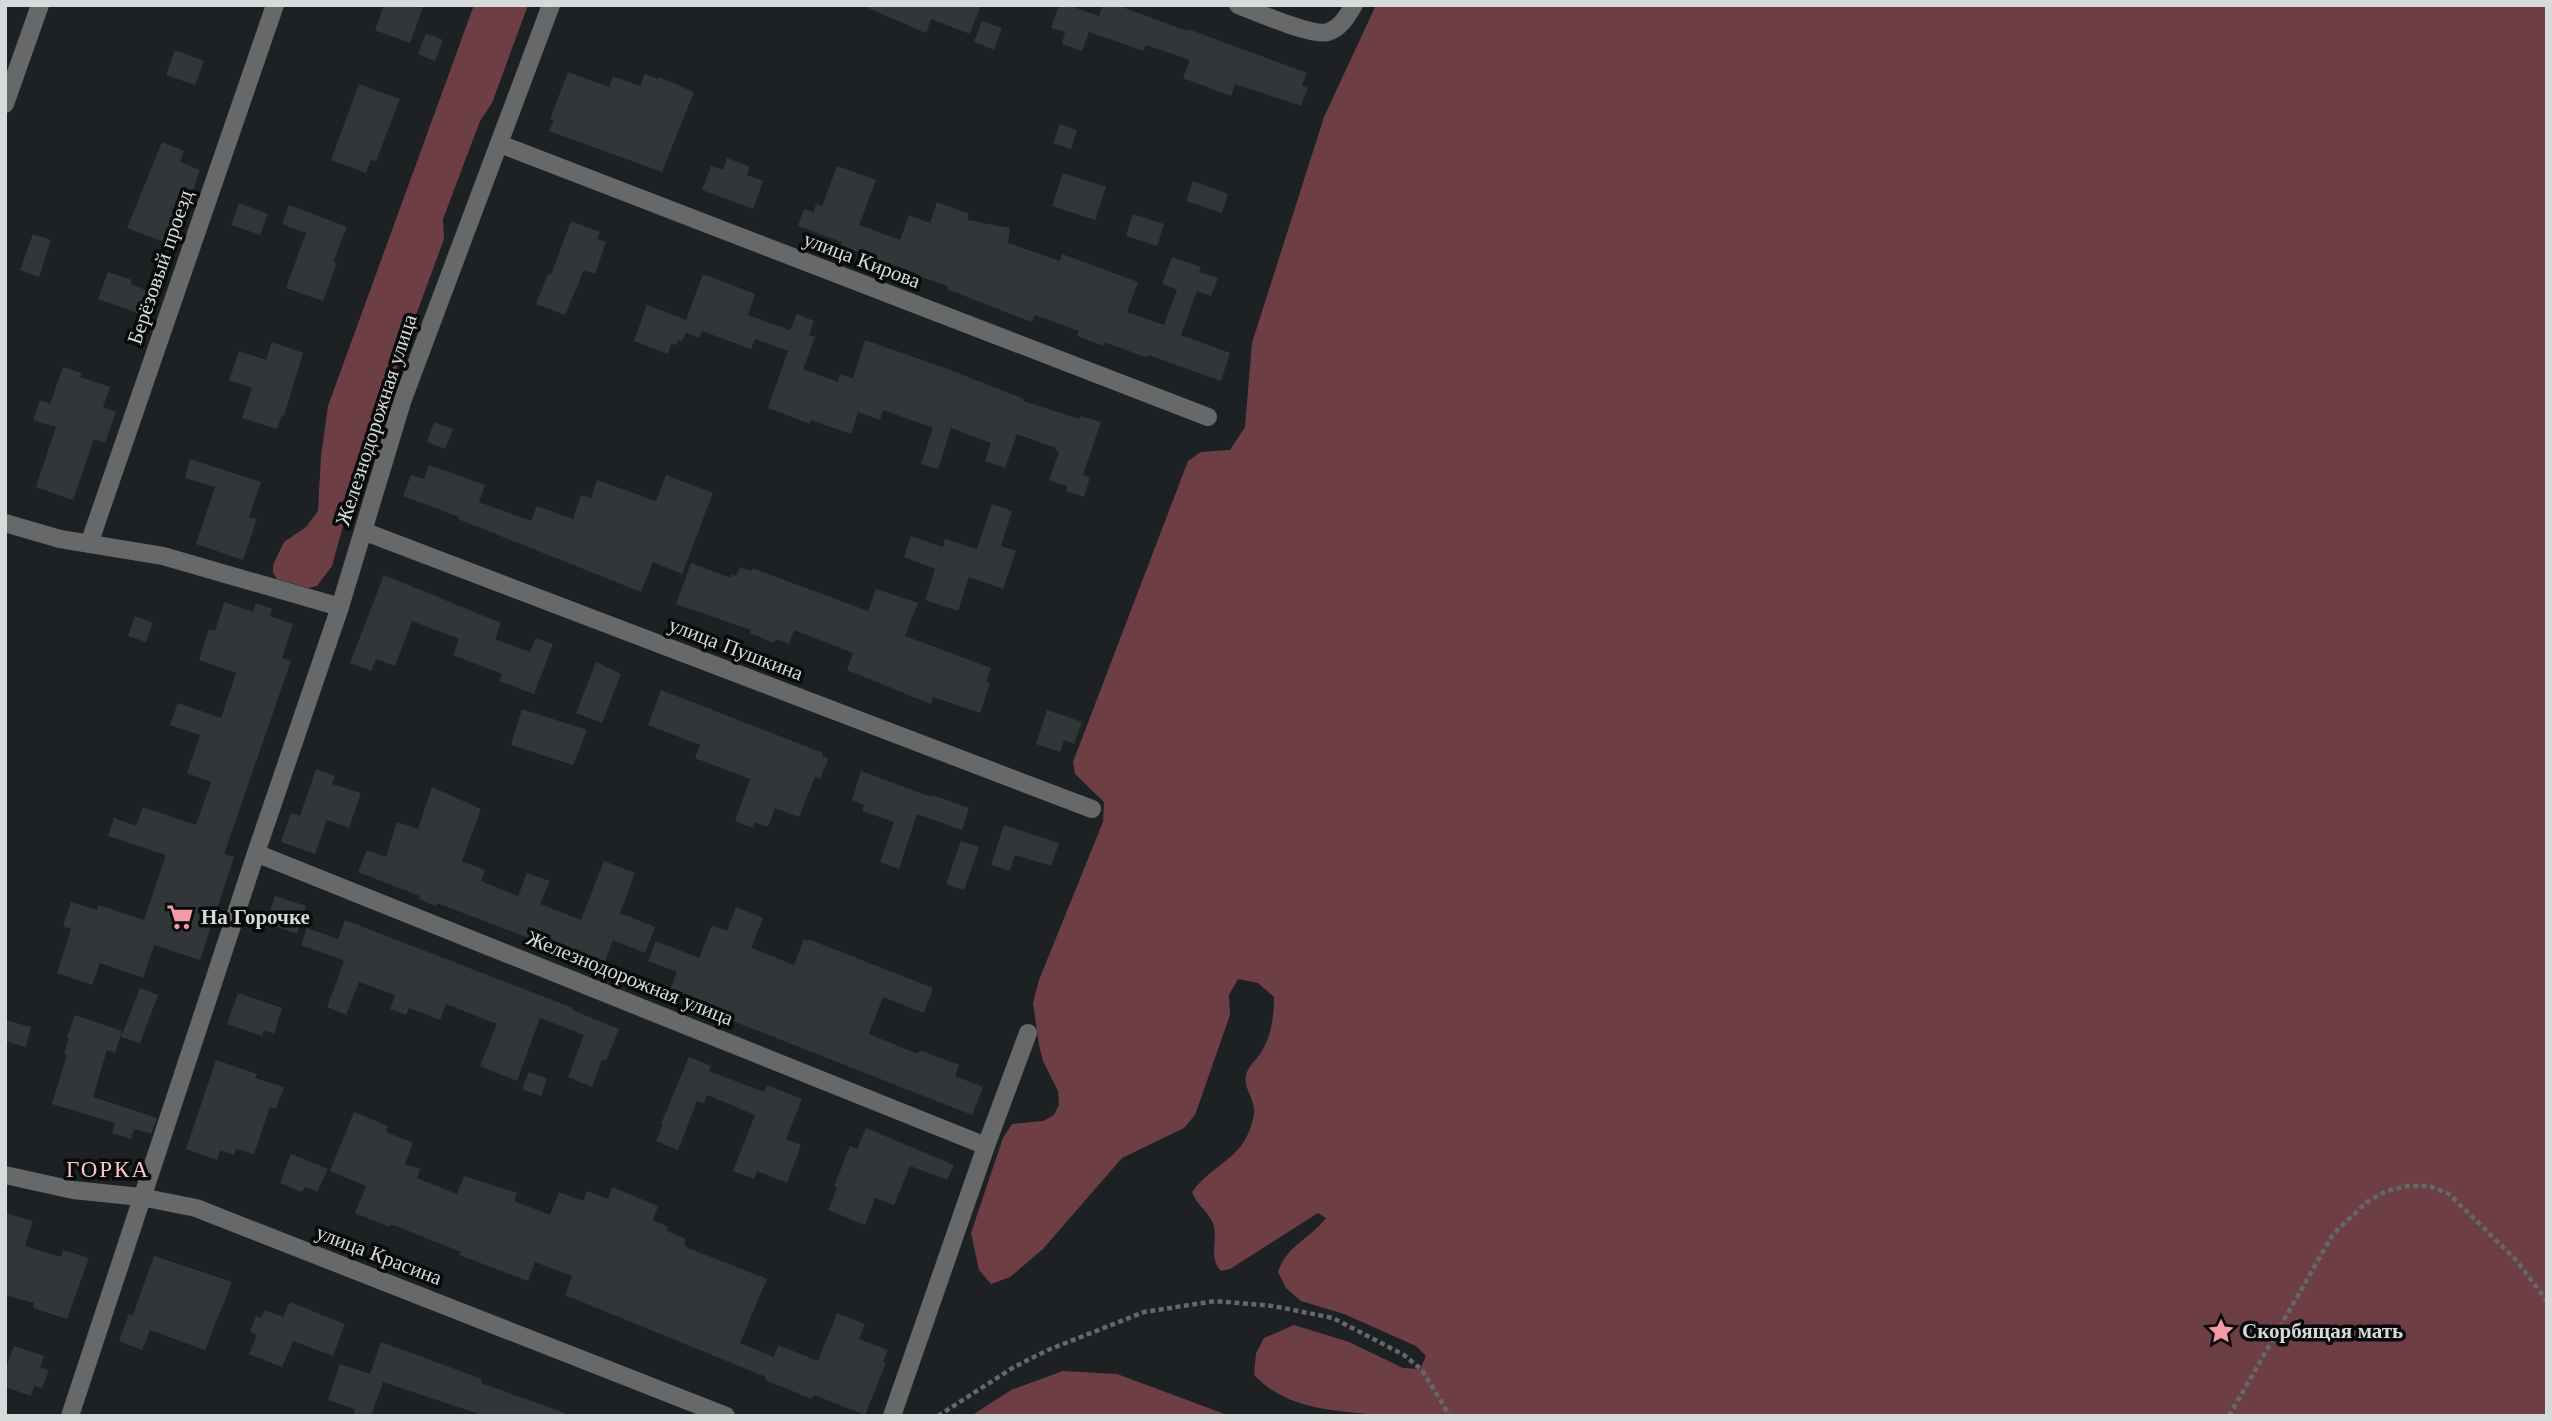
<svg xmlns="http://www.w3.org/2000/svg" width="2552" height="1421" font-family="'Libre Baskerville',serif">
<rect width="100%" height="100%" fill="#1d2123"/>
<path fill="#6d3f45" d="M474 5H528L492 103 480 121 443 219 444 239 357 475 332 566 317 586 308 588 277 579 273 573V565L284 542 306 527 318 511 321 456 328 406Z
M1376 5H2547V1416H1385C1337 1410 1290 1412 1254 1375L1256 1353 1264 1338 1294 1325 1349 1342 1403 1368 1420 1369 1426 1356 1416 1346 1344 1314 1301 1301 1286 1288 1278 1272C1288 1244 1308 1241 1326 1218L1318 1213 1230 1269 1221 1271C1207 1256 1220 1237 1212 1221 1207 1211 1197 1205 1192 1192 1216 1160 1246 1160 1254 1114 1256 1099 1241 1087 1247 1072 1249 1066 1256 1060 1260 1054 1271 1037 1274 1018 1274 997L1258 983 1238 979 1229 995 1230 1015 1195 1115 1184 1128 1122 1158 1043 1249 1010 1277 991 1284 979 1270 971 1233 1003 1138 1012 1124 1043 1121 1054 1115 1059 1105 1058 1091 1043 1061 1039 1045 1033 1003 1039 980 1103 822 1104 802 1075 774 1073 762 1188 461 1201 452 1230 450 1245 427 1252 343 1324 117Z
M1063 1371 1117 1374 1230 1416H971L1011 1390Z"/>
<path fill="#323638" d="M384 5H424L410 43 375 30Z
M861 5H981L970 34 931 19 926 33Z
M1059 5H1068L1099 16 1103 5H1125V8L1187 31 1188 29 1307 73 1302 86 1308 88 1301 106 1235 84 1231 96 1183 78 1190 60 1146 45 1144 51 1089 32 1082 51 1062 44 1065 32 1051 28Z
M982 21 1002 28 994 50 974 42Z
M426 33 443 40 435 61 418 54Z
M175 50 204 61 195 85 166 75Z
M568 72 609 87 613 76 640 86 645 74 658 79 659 77 694 92 662 172 549 131 554 120 550 119Z
M359 84 400 99 376 161 371 160 366 173 331 160Z
M1060 124 1077 130 1071 149 1053 143Z
M162 142 184 151 180 162 200 170 192 193 189 192 170 244 127 228Z
M727 158 750 167 747 175 763 181 753 209 702 190 711 166 723 170Z
M837 166 876 180 859 225 900 240 909 215 930 223 937 202 969 214 967 220 1010 228 1008 243 1060 261 1062 254 1138 282 1127 312 1164 325 1177 290 1162 284 1172 257 1201 267 1199 272 1218 278 1211 296 1197 291 1181 335 1230 353 1221 381 1148 355 1147 358 1105 342 1104 346 1077 336 1079 331 1035 315 1032 322 1013 315 947 289 948 286 915 275 916 273 840 246 842 242 798 226 804 209 814 212 816 204 822 206Z
M1063 173 1106 187 1095 220 1052 206Z
M1193 181 1228 194 1222 213 1186 201Z
M239 203 268 214 260 235 231 225Z
M289 205 347 227 333 262 337 263 323 301 286 288 306 233 282 224Z
M1133 214 1164 224 1157 246 1126 236Z
M571 221 600 232 597 239 606 242 595 274 584 270 565 315 536 304 548 274 551 275Z
M33 234 51 240 39 277 20 270Z
M108 272 132 280 130 284 159 295 151 318 98 299Z
M703 274 755 294 748 315 790 330 797 314 814 321 809 335 815 337 803 369 838 382 840 374 853 378 865 340 945 368 1024 399 1023 401 1080 419 1081 416 1101 422 1083 475 1090 477 1084 497 1066 491 1067 486 1049 480 1059 452 1055 451 1056 448 1017 434 1005 468 985 461 991 443 951 428 938 469 921 464 933 428 883 410 880 420 858 412 851 434 811 420 810 424 768 408 788 351 755 339 751 349 702 331 699 338 686 333 682 341 678 340 676 345 671 344 668 354 634 341 647 305 686 320Z
M272 342 303 353 284 416 282 415 277 429 242 418 252 388 229 380 239 351 266 360Z
M63 367 82 373 80 377 110 387 103 407 116 412 105 443 94 439 73 500 36 487 56 427 33 420 40 400 50 404Z
M434 422 453 429 445 449 427 442Z
M190 459 261 482 249 517 257 519 243 560 196 544 215 487 185 478Z
M429 465 485 485 479 502 531 521 537 506 573 519 581 495 591 498 597 480 656 501 666 475 713 493 682 574 653 562 641 592 458 519 459 517 403 496 411 475 424 479Z
M992 504 1012 511 1001 546 1016 551 1003 589 969 577 958 611 925 600 935 569 904 557 911 536 943 547 945 539 977 549Z
M691 563 731 578 732 574 736 576 740 567 751 571 752 568 868 611 876 589 918 603 905 636 991 668 986 681 990 683 980 713 933 697 931 704 847 670 853 653 794 630 789 644 776 639 774 643 750 633 751 630 676 604Z
M384 575 501 623 495 639 530 652 536 638 553 644 534 694 499 681 502 674 453 655 459 639 412 621 395 666 376 659 371 671 350 663Z
M224 602 253 612 256 603 272 609 270 616 293 624 282 658 291 661 224 854 234 857 200 960 154 945 143 978 100 963 92 985 57 973 71 929 63 926 71 902 97 910 98 905 144 920 166 855 108 836 114 818 136 826 143 807 196 825 211 782 187 773 200 735 170 725 178 703 221 718 236 673 199 660 209 629 215 631Z
M135 616 153 623 146 642 128 636Z
M596 662 621 674 602 723 576 713Z
M661 690 823 753 822 756 828 759 820 779 815 777 799 817 775 808 768 827 755 822 753 828 735 821 750 779 695 758 700 745 648 725Z
M522 709 587 730 573 765 511 745Z
M1047 710 1082 722 1074 744 1064 740 1060 752 1036 744Z
M316 769 335 776 332 784 361 793 349 828 327 820 315 854 281 842 291 813 300 816Z
M861 771 931 797 932 795 969 808 962 830 917 814 899 869 880 862 894 822 862 811 864 805 852 800Z
M432 787 481 809 462 861 485 870 481 881 518 896 527 873 550 881 540 904 581 920 604 861 635 873 620 913 655 927 645 953 613 940 605 961 601 959 597 968 575 959 576 956 437 903 436 906 419 899 420 896 358 872 367 850 386 857 397 822 418 829Z
M1004 825 1059 843 1051 866 1015 855 1010 871 991 865Z
M961 841 979 847 964 890 946 884Z
M275 896 306 906 297 934 266 923Z
M736 907 763 918 751 948 794 965 804 939 808 941V939L933 988 924 1013 883 997 869 1034 918 1054 920 1050 959 1065 955 1076 983 1087 972 1115 682 1001 683 997 669 992 677 972 648 961 656 941 699 958 712 925 727 931Z
M345 920 573 1008 572 1010 619 1029 606 1061 602 1060 592 1087 568 1077 584 1035 540 1018 517 1081 480 1066 497 1024 446 1004 440 1020 409 1008 406 1015 390 1009 395 995 359 982 346 1015 327 1007 344 962 342 960 301 945 307 928 338 939Z
M140 988 158 995 140 1043 121 1037Z
M238 993 282 1008 274 1034 264 1030 262 1036 227 1024Z
M75 1015 122 1031 115 1053 107 1050 93 1097 157 1118 151 1134 134 1129 131 1139 112 1133 115 1123 52 1104 67 1055 64 1054 69 1038 67 1037Z
M5 1020 31 1027 26 1047 5 1041Z
M689 1057 711 1066 709 1071 764 1092 767 1085 802 1099 786 1139 801 1145 787 1183 757 1171 754 1179 733 1171 755 1115 707 1095 704 1103 697 1101 678 1150 656 1141 663 1124H661Z
M216 1060 257 1074 255 1078 284 1087 276 1109 270 1107 254 1154 236 1149 234 1155 220 1150 217 1160 186 1149Z
M529 1072 547 1079 541 1096 522 1089Z
M354 1112 388 1126 386 1132 413 1143 405 1164 420 1169 417 1178 457 1194 464 1176 517 1193 514 1201 550 1215 559 1192 583 1201 587 1191 608 1199 612 1187 658 1206 653 1220 668 1227 667 1231 686 1239 684 1245 688 1248 767 1279 740 1343 774 1357 778 1345 818 1361 837 1313 865 1324 859 1339 888 1350 883 1362 886 1363 865 1415 814 1395 812 1399 765 1380 766 1377 565 1295 572 1276 535 1262 528 1281 459 1255 461 1252 391 1224 390 1227 355 1213 366 1186 330 1171Z
M866 1128 954 1165 947 1180 910 1166 894 1205 875 1198 865 1225 828 1210 837 1188 834 1186 850 1146 857 1149Z
M291 1154 328 1169 317 1192 305 1187 302 1192 280 1183Z
M5 1213 33 1221 25 1246 61 1257 63 1250 89 1258 67 1319 33 1308 34 1303 5 1295Z
M154 1256 232 1282 205 1350 150 1330 142 1350 119 1341 129 1314 133 1315Z
M290 1302 345 1324 333 1356 293 1341 282 1367 249 1354 257 1335 250 1332 256 1316 261 1318 265 1310 283 1317Z
M381 1342 482 1379 481 1383 565 1413 564 1416H485L383 1382 371 1416H353L355 1409 328 1400 340 1364 370 1374Z
M14 1346 44 1356 40 1367 49 1370 42 1388 34 1386 31 1396 5 1387V1371Z"/>
<g fill="none" stroke-linecap="round" stroke-linejoin="round">
<path stroke="#65686a" stroke-width="4.5" stroke-dasharray="5 3.5" stroke-linecap="butt" d="M938 1416 1014 1367 1048 1350 1144 1312 1215 1301 1273 1306 1333 1318 1404 1355 1422 1370 1450 1416
M2229 1416 2333 1234 2367 1202 2386 1191 2408 1186H2429L2449 1194 2517 1261 2547 1301"/>
<path stroke="#666869" stroke-width="18" d="M1238 5C1256 12 1313 37 1328 32 1341 28 1347 16 1354 5
M5 104 40 5
M500 144 1208 417
M5 523 60 539 163 556 340 607
M363 531 1092 809
M89 544 275 5
M256 853 986 1146
M5 1175 73 1190 141 1197 196 1208 726 1416
M70 1416 256 853 340 607 403 399 551 5
M892 1416 986 1146 1028 1033"/>
</g>
<defs>
<g id="supermarket-bare" transform="scale(2.1)"><path d="M-6-5.5h2.5l.6 2H6L4.5 2H-2.5L-4.4-4H-6ZM-1.5 3.2a1.3 1.3 0 1 0 .1 0ZM3 3.2a1.3 1.3 0 1 0 .1 0Z" fill="#f49aa6" stroke="#090b0b" stroke-width="2.5" paint-order="stroke"/></g>
<g id="sight-bare" transform="scale(2.1)"><path d="M0-6L1.8-2.2L6-1.7L2.9 1.2L3.7 5.4L0 3.3L-3.7 5.4L-2.9 1.2L-6-1.7L-1.8-2.2Z" fill="#f49aa6" stroke="#090b0b" stroke-width="2.5" paint-order="stroke"/></g>
</defs>
<g fill-rule="evenodd">
<use href="#supermarket-bare" x="180" y="917"/>
<use href="#sight-bare" x="2221" y="1331"/>
</g>
<g text-anchor="middle" dominant-baseline="central" stroke-width="7" stroke-linejoin="round" paint-order="stroke">
<g font-size="21" fill="#d7dadb" stroke="#090b0b">
<text transform="translate(862 260) rotate(21)">улица Кирова</text>
<text transform="translate(160 267) rotate(-71)">Берёзовый проезд</text>
<text transform="translate(376 420) rotate(-72)">Железнодорожная улица</text>
<text transform="translate(736 649) rotate(21)">улица Пушкина</text>
<text transform="translate(630 978) rotate(22)">Железнодорожная улица</text>
<text transform="translate(379 1255) rotate(21)">улица Красина</text>
</g>
<g font-size="21" font-weight="bold" fill="#d7dadb" stroke="#090b0b" text-anchor="start">
<text x="201" y="917">На Горочке</text>
<text x="2242" y="1331">Скорбящая мать</text>
</g>
<g font-size="23" letter-spacing="2" fill="#f9c5cb" stroke="#090b0b">
<text x="108" y="1169">ГОРКА</text>
</g>
</g>
<rect width="2552" height="1421" fill="none" stroke="#d7dadb" stroke-width="14"/>
</svg>
